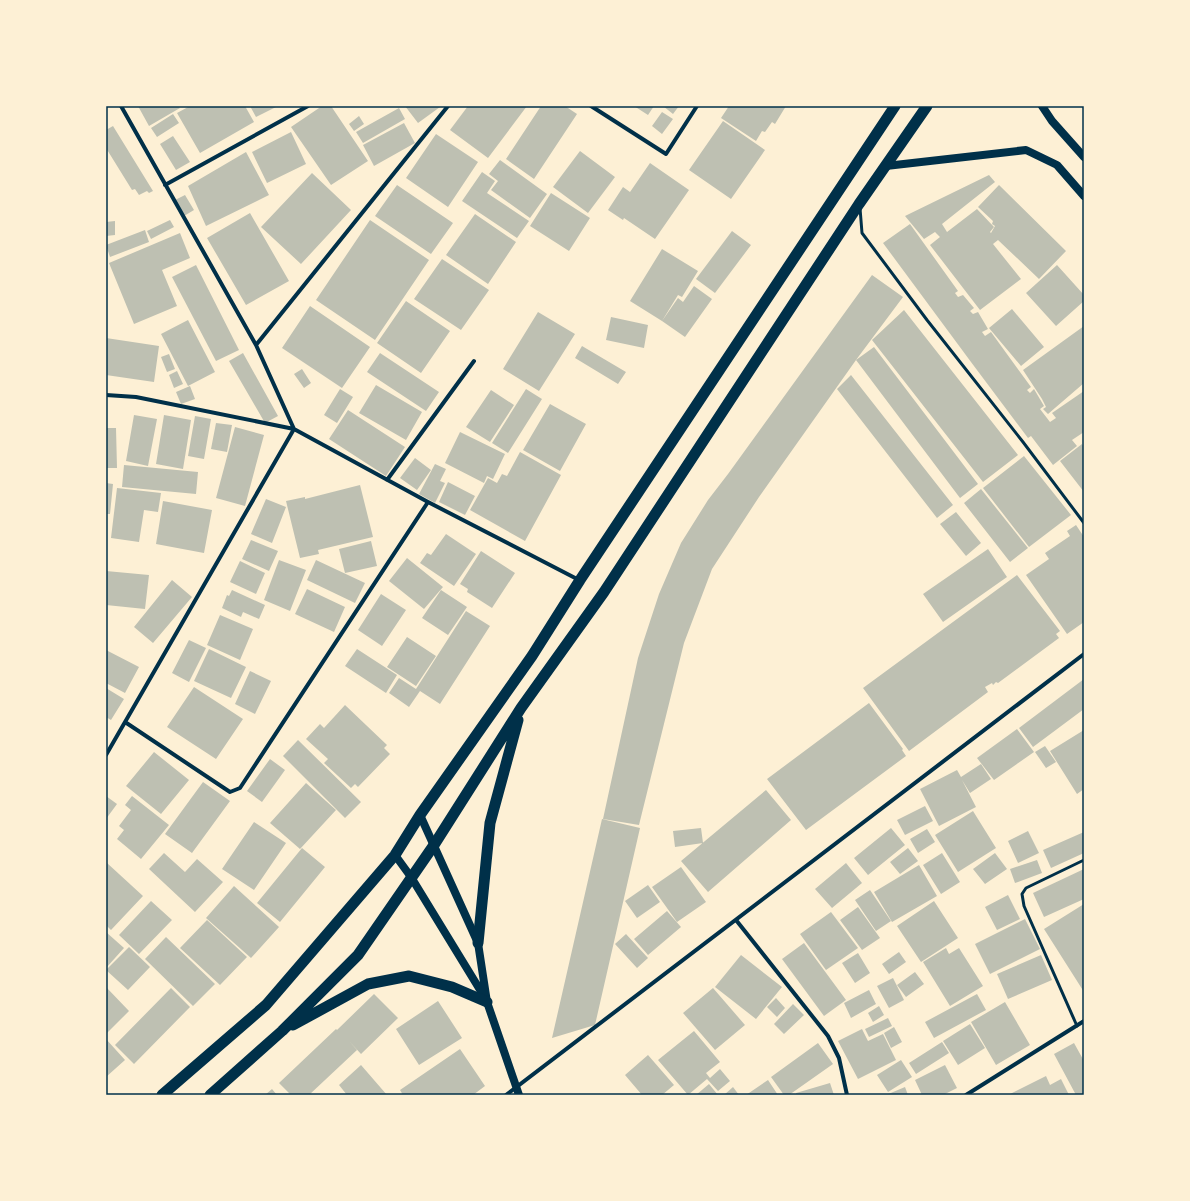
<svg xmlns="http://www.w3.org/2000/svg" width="1190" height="1201" font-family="Arial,sans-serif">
<rect width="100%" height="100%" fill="#fdf0d5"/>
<path fill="#bec0b2" d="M138 106H178L180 108 149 126Z
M190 106H245L254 122 200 153 177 113Z
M250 106H278L256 117Z
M322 106H331L368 161 331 185 291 127Z
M405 106H439L440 107 418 123Z
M468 106H527L488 158 450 130Z
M541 106H565L577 114 534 179 506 159Z
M634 106H654L648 115Z
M663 106H679L673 114Z
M729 106H786L775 124 772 122 765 132 762 131 756 141 721 118Z
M399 108 405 119 363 143 356 132Z
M662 112 673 119 662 134 652 126Z
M173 114 179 123 157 137 151 128Z
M359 116 364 124 354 131 349 124Z
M723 121 765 150 731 199 689 170Z
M404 123 415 143 374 166 363 145Z
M113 126 153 191 149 193 147 191 139 195 135 189 132 190 106 148V130Z
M291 132 306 164 267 183 252 152Z
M436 134 478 162 448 207 406 178Z
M173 136 190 162 176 170 160 144Z
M580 151 615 177 588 213 553 187Z
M246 152 269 195 206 226 188 186Z
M500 160 547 194 530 218 491 190 498 181 489 174Z
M650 163 689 190 655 239 624 218 623 220 608 210 623 187 630 192Z
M482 172 495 181 487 193 529 221 517 238 462 201Z
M312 173 351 210 301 264 261 227Z
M989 175 995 182 942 224 947 232 977 209 994 227 990 232 991 233 995 226 992 224 993 221 978 207 999 185 1066 251 1039 279 998 240 993 244 1021 279 980 310 930 245 940 237 935 232 924 239 905 216Z
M397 185 453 223 431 254 375 216Z
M551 193 590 218 569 251 530 226Z
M185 195 194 210 184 216 175 200Z
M250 213 289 281 246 305 207 238Z
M475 214 516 242 488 284 446 255Z
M170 220 174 227 151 239 147 231Z
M370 220 429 260 375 340 316 300Z
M115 221V235L106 236V222Z
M910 224 958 291 955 293 958 297 963 295 974 308 970 311 973 314 978 312 988 329 982 332 985 336 991 332 1031 387 1027 390 1030 393 1034 389 1044 406 1040 409 1050 422 1056 418 1052 413 1084 391V432L1072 440 1077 446 1053 465 1031 436 1028 438 971 362 883 243Z
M145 230 149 242 110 257 106 245Z
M732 231 751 245 715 293 696 279Z
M180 233 190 258 162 270 177 306 134 324 109 263Z
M662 249 698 271 682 297 678 295 662 321 630 301Z
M442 259 489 290 461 330 414 299Z
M196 265 239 350 216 361 172 277Z
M1057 265 1084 295V301L1056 326 1026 293Z
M872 275 903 297 856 360 759 497 712 569 684 643 639 825 603 819 638 658 659 594 681 543 708 500 728 474Z
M694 286 712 299 685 337 662 321 678 298 683 302Z
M406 301 450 331 421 373 377 343Z
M310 306 370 347 342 388 282 348Z
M1012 309 1044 347 1021 366 989 328Z
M904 310 1018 455 983 482 872 340Z
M538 312 575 334 539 391 503 369Z
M611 317 648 325 644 348 606 340Z
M188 320 215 372 188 386 161 334Z
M1084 326V383L1048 414 1043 409 1046 407 1042 399 1023 370Z
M106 338 159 346 154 382 106 375Z
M582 346 626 372 618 384 575 358Z
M874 347 978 484 960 498 856 360Z
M243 353 278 416 265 423 229 361Z
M380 353 439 392 426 411 367 372Z
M169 354 175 369 167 372 161 357Z
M302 369 311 383 304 388 294 374Z
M177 371 183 384 174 388 169 375Z
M851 375 953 505 937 518 837 389Z
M376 385 422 412 406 440 359 413Z
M190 386 195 399 181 404 176 392Z
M340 389 353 397 337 423 324 415Z
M526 389 542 399 508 453 492 443Z
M491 390 514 405 490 442 466 427Z
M550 404 586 424 560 471 523 450Z
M348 410 405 447 386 476 329 439Z
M134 415 157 419 148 466 126 461Z
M164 415 191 420 183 469 156 464Z
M195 416 211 419 204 459 188 456Z
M216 423 232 425 227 452 211 449Z
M235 427 264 435 245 506 216 498Z
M106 428H116L117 468H106Z
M460 432 505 454 493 479 487 476 484 483 445 463Z
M1082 444 1084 448V492L1060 461Z
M520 452 561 475 525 541 470 510 488 478 497 483 502 474 507 476Z
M1024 456 1071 515 1029 547 983 488Z
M415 458 431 470 417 490 400 478Z
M435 464 446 469 440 481 445 483 435 503 419 494Z
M124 465 198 472 196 494 122 487Z
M448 482 475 496 465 515 439 502Z
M106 483 113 484 110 514H106Z
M360 485 373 537 318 550 319 554 300 558 286 501 305 497V499Z
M117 488 161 493 158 512 144 510 139 542 111 538Z
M981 489 1028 548 1010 562 964 503Z
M266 499 286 507 272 543 251 534Z
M163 501 212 510 204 553 156 544Z
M956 512 981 543 966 556 940 524Z
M1076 525 1084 537V622L1067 634 1026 575 1049 559 1045 553 1070 536 1067 531Z
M446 534 476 554 454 586 420 563 427 553 431 555Z
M251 540 278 551 269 571 242 559Z
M371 541 377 566 345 573 339 549Z
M988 549 1007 577 943 622 923 594Z
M481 551 515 573 492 608 467 592 468 589 460 584Z
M407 558 443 587 424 609 389 581Z
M279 560 306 570 290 611 264 600Z
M316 560 365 583 355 603 307 580Z
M240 561 265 573 256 594 230 582Z
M106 571 149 575 145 609 106 605Z
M1017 575 1060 631 1056 634 1059 638 998 683 996 682 993 685 992 683 985 687 988 692 909 751 863 688Z
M172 580 192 597 153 643 134 627Z
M307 589 345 607 334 632 295 614Z
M232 590 265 605 259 619 243 612 241 617 222 608 227 595 229 596Z
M441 590 467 607 448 635 422 618Z
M381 594 406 610 382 646 358 630Z
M466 611 490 626 440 704 420 691 409 707 389 693 399 678 416 689Z
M220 615 253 629 240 660 207 645Z
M407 637 436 656 416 686 387 667Z
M189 640 206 648 189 682 172 673Z
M209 649 246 667 231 698 194 681Z
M357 649 397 675 386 693 345 666Z
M106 650 139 667 125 693 106 683Z
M250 671 271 681 255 714 235 704Z
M1084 679V709L1033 747 1019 728Z
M194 687 243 719 216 759 167 727Z
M106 688 124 699 111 720 106 717Z
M869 703 903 749 902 750 906 756 806 830 767 779Z
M345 705 387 745 384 748 390 754 358 787 355 784 351 788 324 763 328 759 306 739 320 724 324 728Z
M1017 729 1034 752 994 780 977 758Z
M1084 730V789L1077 794 1050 751Z
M298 740 361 802 345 818 283 756Z
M1045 746 1056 762 1046 768 1035 752Z
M154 752 189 780 161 814 126 786Z
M270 759 285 770 262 802 247 791Z
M981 764 991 779 970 793 962 780 976 807 939 826 920 789 957 770 961 777Z
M203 782 230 801 192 853 165 834Z
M306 783 336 810 300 849 270 823Z
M766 790 791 820 708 892 681 861Z
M106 796 117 804 106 819Z
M132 796 169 825 141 859 117 839 124 830 119 826 131 810 125 805Z
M925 806 933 821 905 835 897 820Z
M973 811 996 848 958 872 935 835Z
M602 819 640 828 595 1025 552 1038Z
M254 822 286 843 254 890 222 869Z
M701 828 703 843 675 847 673 831Z
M891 828 905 845 868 875 854 858Z
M927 829 935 842 918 853 910 839Z
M1028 831 1039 853 1018 863 1008 841Z
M1084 832V853L1051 868 1043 850Z
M302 848 325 867 280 922 257 903Z
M908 848 918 861 900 874 890 862Z
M164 853 185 872 197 859 223 882 195 912 149 869Z
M942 853 960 882 941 894 923 865Z
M995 853 1007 869 985 884 973 869Z
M1037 860 1042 873 1015 883 1010 869Z
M107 863 143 896 111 930 106 925V864Z
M846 863 862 883 832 908 815 889Z
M919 865 937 896 892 922 874 892Z
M681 867 706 902 677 922 652 887Z
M1084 869V899L1044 917 1033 893Z
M648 885 660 902 637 918 625 901Z
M234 886 279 927 251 958 206 918Z
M870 890 891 921 876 931 855 900Z
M1008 895 1020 919 997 930 985 907Z
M151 901 172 920 139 954 119 935Z
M934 901 958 938 921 962 897 926Z
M1084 904V992L1044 929Z
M858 907 880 938 862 950 840 920Z
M667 911 681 927 648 955 634 939Z
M831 912 858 948 826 970 800 934Z
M1025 919 1040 949 990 974 975 944Z
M207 920 247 957 220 985 180 948Z
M106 932 124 948 106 968Z
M626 934 648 958 637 968 615 944Z
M166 937 215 984 193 1006 145 959Z
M804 943 846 1000 824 1016 782 959Z
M129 947 150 967 128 990 106 970Z
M946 948 949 954 959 948 983 986 950 1006 923 962Z
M899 952 906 962 889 974 882 964Z
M858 953 870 973 855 983 842 963Z
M741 955 782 987 756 1019 715 987Z
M1041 955 1052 980 1008 999 997 974Z
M915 972 924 984 906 997 897 985Z
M893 978 904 1000 889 1008 877 986Z
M106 987 129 1011 106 1034Z
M171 988 190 1007 134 1064 115 1045Z
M713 988 745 1025 715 1050 683 1013Z
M869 990 876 1004 851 1018 844 1003Z
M374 994 398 1018 361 1054 349 1041 357 1050 309 1095H291L279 1083 336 1029 337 1030Z
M977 994 986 1010 934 1038 925 1022Z
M776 998 785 1008 777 1017 767 1007Z
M438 1001 462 1038 419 1065 396 1029Z
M1005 1002 1030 1045 996 1065 971 1022Z
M793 1004 804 1015 784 1034 774 1024Z
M879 1006 884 1015 873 1022 868 1013Z
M888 1018 892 1026 869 1037 865 1029Z
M970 1024 985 1048 958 1065 943 1041Z
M894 1027 902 1042 891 1048 884 1033Z
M862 1029 868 1041 883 1034 896 1060 858 1079 838 1041Z
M694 1031 720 1062 706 1073 710 1078 720 1069 730 1081 718 1091 707 1079 688 1095 658 1060Z
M106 1039 125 1060 106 1077Z
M942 1042 949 1053 916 1074 909 1063Z
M818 1043 833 1064 789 1095H784L771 1077Z
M1074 1043 1084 1061V1095H1076L1054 1054Z
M460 1049 485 1086 473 1095H403L400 1090Z
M648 1055 674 1085 662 1095H642L625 1075Z
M901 1060 912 1077 888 1092 877 1075Z
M361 1065 387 1095H347L339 1085Z
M945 1065 957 1088 943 1095H922L915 1080Z
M1046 1076 1050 1085 1061 1079 1069 1095H1008Z
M768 1080 778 1095H746Z
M830 1083 834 1095H796V1093Z
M709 1084 718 1095H696Z
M733 1087 739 1095H724Z
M905 1087 908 1095H886Z
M272 1089 277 1095H265Z"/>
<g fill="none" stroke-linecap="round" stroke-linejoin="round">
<path stroke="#003049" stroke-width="3" d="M860 208 862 233 927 320 1023 442 1084 523
M1077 1026 1024 906 1022 894 1026 888 1084 860"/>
<path stroke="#003049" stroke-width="4" d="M591 106 666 154 697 106
M165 185 308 106
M256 345 448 106
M106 395 136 397 294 429 428 502 579 580
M387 480 474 361
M125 722 230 792 240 788 428 502
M106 755 294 429 256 345 121 106
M736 920 828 1036 839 1058 847 1095
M506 1095 1084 654
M966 1095 1084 1021"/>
<path stroke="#003049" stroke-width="8" d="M1042 106 1052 121 1084 157
M886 166 1026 150 1057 165 1084 196
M420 815 478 943 487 1002 519 1095
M395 855 411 877 485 998"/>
<path stroke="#003049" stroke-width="11" d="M478 943 490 823 518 720
M293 1025 368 984 409 976 452 987 487 1002
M162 1095 266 1005 395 855 420 815 532 656 580 580 895 106
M210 1095 282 1031 358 955 434 845 521 708 604 592 859 204 927 106"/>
</g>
<rect width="1190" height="1201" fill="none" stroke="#fdf0d5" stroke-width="214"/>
<rect x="107" y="107" width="976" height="987" fill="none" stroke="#003049" stroke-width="1.5"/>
</svg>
